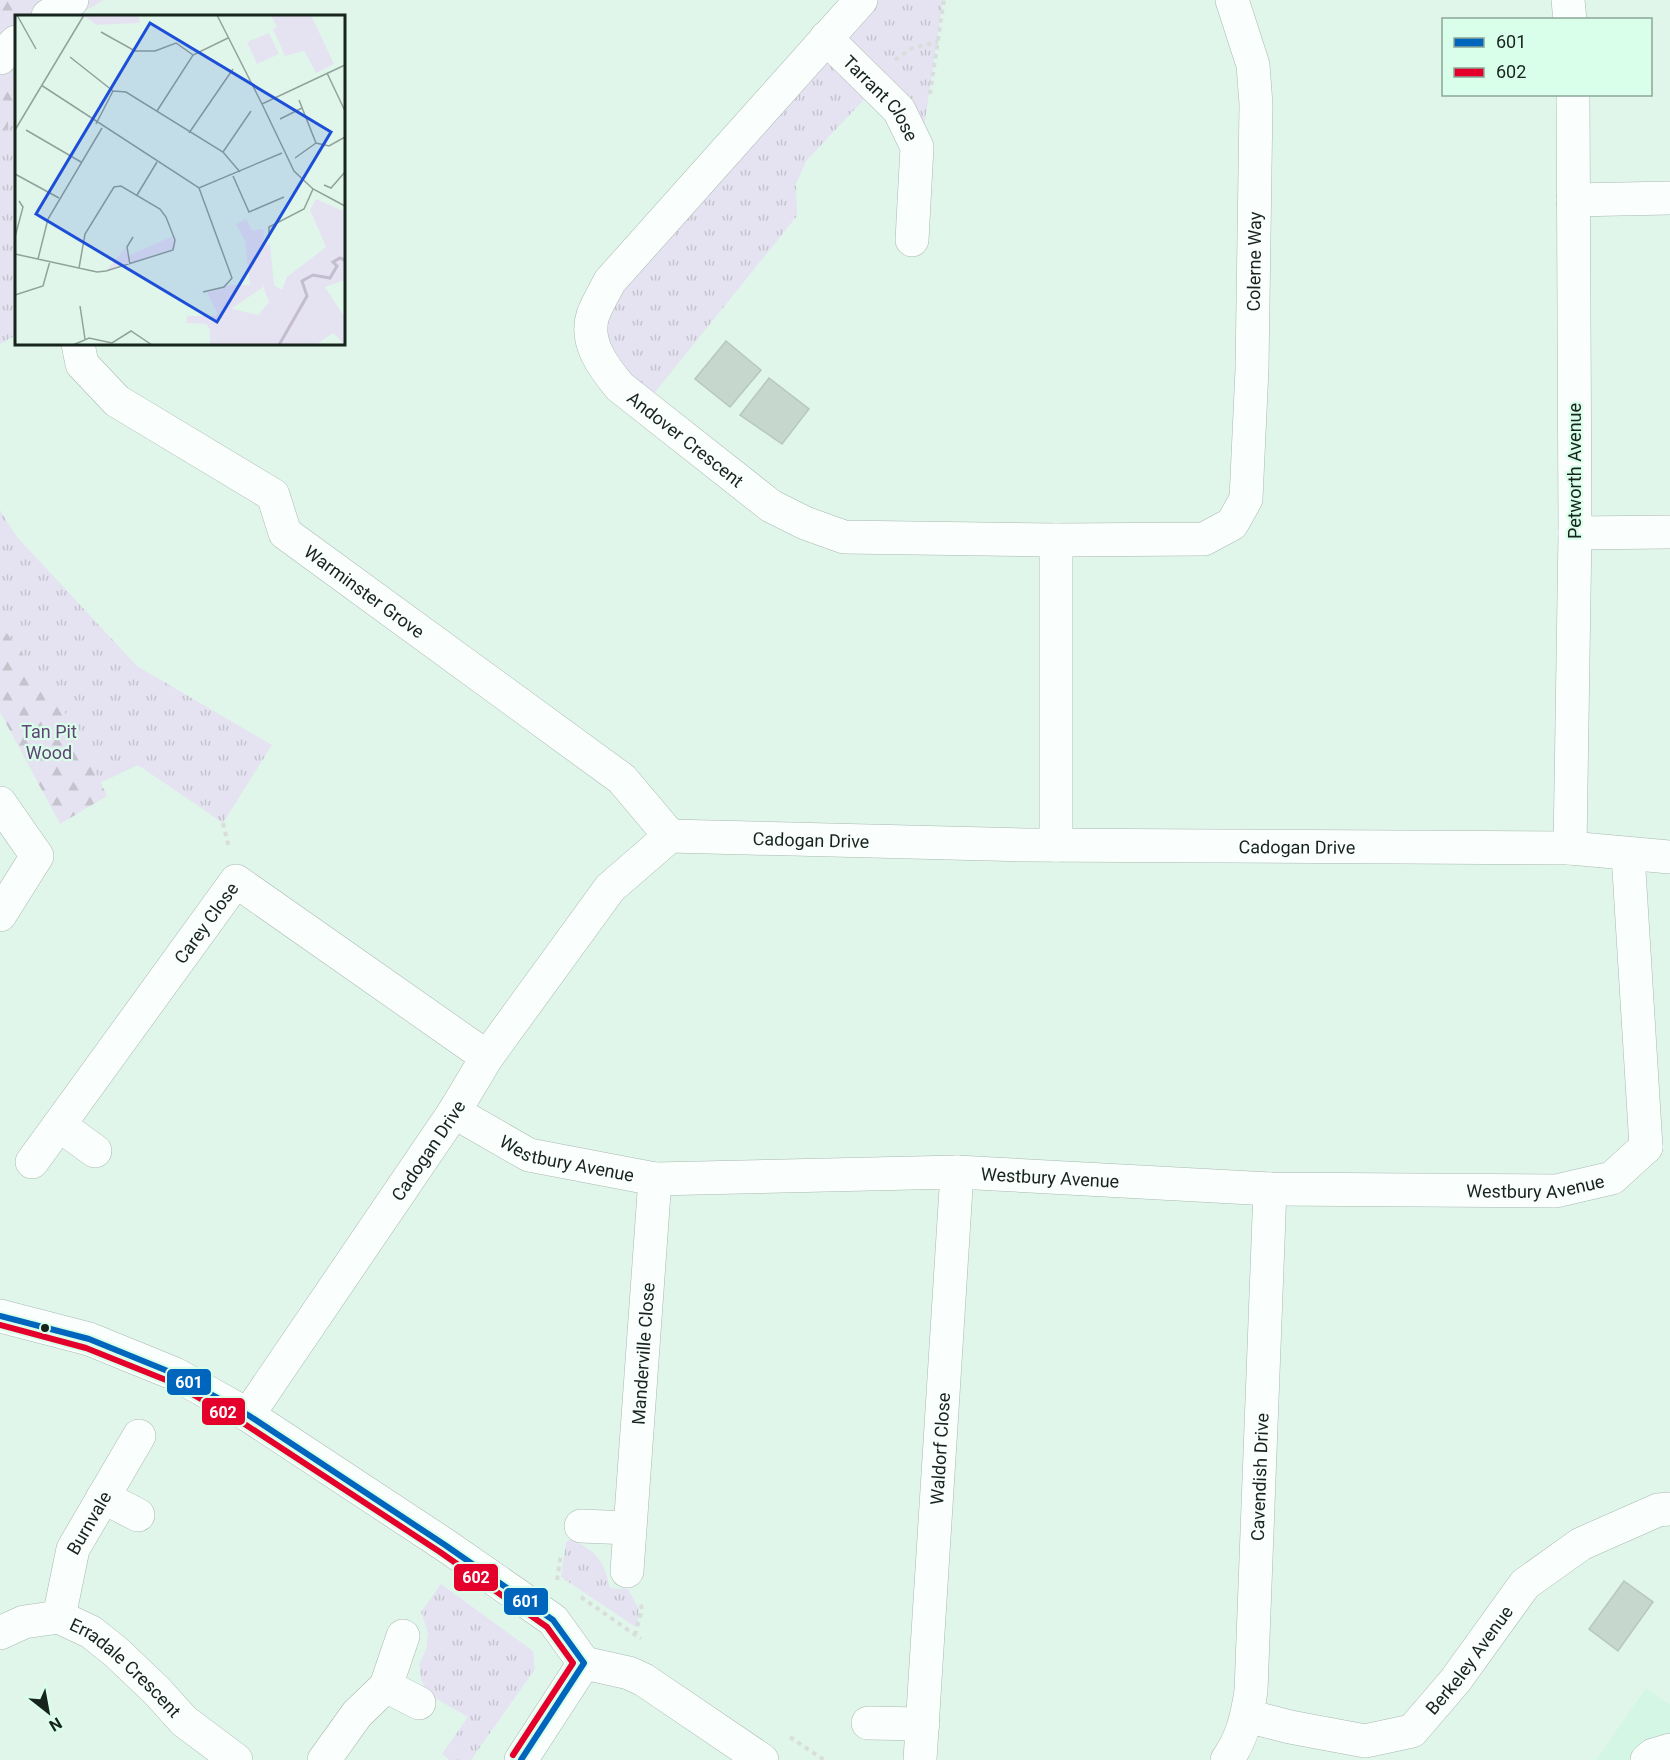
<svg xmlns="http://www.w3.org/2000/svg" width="1670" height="1760" font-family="Roboto,sans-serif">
<defs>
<pattern id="grass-tufts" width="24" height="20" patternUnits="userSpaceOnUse" patternTransform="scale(1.5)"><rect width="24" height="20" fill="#e5e3f1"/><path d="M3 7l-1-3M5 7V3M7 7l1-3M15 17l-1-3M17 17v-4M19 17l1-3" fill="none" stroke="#c4c3ce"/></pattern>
<pattern id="forest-firs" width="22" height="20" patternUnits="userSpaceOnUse" patternTransform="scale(1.5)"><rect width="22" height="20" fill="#e5e3f1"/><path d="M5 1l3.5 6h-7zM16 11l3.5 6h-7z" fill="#c4c3ce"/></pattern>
</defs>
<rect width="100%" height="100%" fill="#e1f6eb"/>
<path fill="#d4f6e4" d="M1646 1688 1670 1705V1760H1596Z"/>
<path fill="url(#grass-tufts)" d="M861 0H943L923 134 875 88 807 160 796 184 797 216 644 406 604 368 610 281Z
M16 54V335L0 344V58Z
M0 510 17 537 137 666 272 745 223 823 138 765 81 792 0 669Z
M571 1539C598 1552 603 1560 610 1588L628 1589 639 1609 637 1628 561 1577 566 1542Z
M441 1584 533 1651 535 1669 471 1760H449L442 1754 468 1717 428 1694 421 1679 419 1665 426 1649 428 1633 421 1612Z"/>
<path fill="url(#forest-firs)" d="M0 0H104L76 16H16V98L4 136 0 138Z
M0 624 71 721 107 796 60 824 0 712Z"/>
<path fill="#c6d7ce" stroke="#b7c7be" stroke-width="1.5" d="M726 341 761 370 730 407 695 379Z
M769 378 809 409 782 444 740 415Z
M1624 1581 1653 1602 1618 1651 1589 1629Z"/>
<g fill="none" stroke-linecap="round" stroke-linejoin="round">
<g stroke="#a9b9b1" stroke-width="34">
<g id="minor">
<path id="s1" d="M861 0 610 281C604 292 597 304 593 315 584 342 604 368 620 387L771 506 805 523 844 537 1056 540 1204 539 1232 524 1246 499 1252 369 1256 104 1253 65 1232 0"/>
<path d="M1568 0 1570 20"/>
<path d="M48 16 72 0"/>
<path id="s2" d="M826 38 899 110 917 147 912 240"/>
<path d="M0 58 16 42"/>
<path d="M1573 200 1670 198"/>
<path id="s3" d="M78 344 82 364 117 401 273 495 285 533 622 779 670 836"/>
<path d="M1575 533 1670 532"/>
<path d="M0 803 37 856 0 915"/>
<path d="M1056 845V540"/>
<path d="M1570 848 1575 533 1573 94"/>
<path d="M1628 854 1646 1147"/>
<path id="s4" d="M454 1112 529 1155 655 1179 957 1172 1270 1189 1556 1191 1612 1178 1646 1147"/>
<path id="s5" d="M59 1125 236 881 487 1057"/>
<path d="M32 1162 59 1125 95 1151"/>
<path d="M0 1316 89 1339 175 1374 248 1415 445 1545 553 1620 584 1663"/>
<path id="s6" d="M248 1415 454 1112 487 1057 610 888 670 836 1026 845 1570 848 1670 857"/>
<path d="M103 1497 138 1515"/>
<path d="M581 1526 629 1528"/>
<path id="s7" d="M627 1571 655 1179"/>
<path id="s8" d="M59 1617 73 1549 139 1436"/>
<path id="s9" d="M0 1633 24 1622 59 1617 91 1632 116 1652 157 1691 184 1721 236 1760"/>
<path d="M386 1686 419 1703"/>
<path id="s10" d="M1247 1716 1290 1727 1365 1741 1412 1731 1455 1681 1525 1584 1581 1544 1658 1510 1670 1509"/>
<path d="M868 1723 923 1724"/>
<path d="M324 1760 357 1714 386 1686 403 1636"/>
<path id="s11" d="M920 1760 957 1172"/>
<path id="s12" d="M1227 1760C1242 1739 1247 1717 1251 1691L1270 1189"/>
<path d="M1647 1760 1653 1755 1670 1750"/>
</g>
</g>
<g stroke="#a9b9b1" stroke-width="34">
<path id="major" d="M521 1760 584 1663 629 1673 644 1680 762 1760"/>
</g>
<path stroke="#d8dedb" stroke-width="4" stroke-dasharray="4.5 4.5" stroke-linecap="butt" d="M895 60 912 48 938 42
M930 94 944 0
M223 823 229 848
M557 1580 561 1553
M581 1597 641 1639
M635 1635 642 1609 640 1602
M790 1737 824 1760"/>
<use href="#minor" stroke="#fafefc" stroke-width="33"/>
<use href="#major" stroke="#fafefc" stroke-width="33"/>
<g stroke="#d9feea" stroke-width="10">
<path id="bus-1" d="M0 1316 89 1339 175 1374 248 1415 445 1545 553 1620 584 1663 521 1760"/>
</g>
<g stroke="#d9feea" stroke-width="10">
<path id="bus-2" d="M0 1325 86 1348 171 1382 243 1423 440 1552 547 1627 573 1663 513 1755"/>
</g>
<use href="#bus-1" stroke="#0065bd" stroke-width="6"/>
<use href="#bus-2" stroke="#e4002b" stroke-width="6"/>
</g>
<circle fill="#16241d" stroke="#d9feea" stroke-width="2" cx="45" cy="1328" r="5"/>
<g text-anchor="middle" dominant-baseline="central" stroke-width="4.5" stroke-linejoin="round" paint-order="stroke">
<g font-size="18" fill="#16241d" stroke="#d9feea">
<text stroke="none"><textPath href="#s2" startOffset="82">Tarrant Close</textPath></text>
<text stroke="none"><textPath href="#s1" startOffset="1425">Colerne Way</textPath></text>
<text stroke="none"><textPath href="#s1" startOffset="579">Andover Crescent</textPath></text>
<text transform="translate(1574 471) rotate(-90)">Petworth Avenue</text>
<text stroke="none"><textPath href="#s3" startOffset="392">Warminster Grove</textPath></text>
<text stroke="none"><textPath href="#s6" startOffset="860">Cadogan Drive</textPath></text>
<text stroke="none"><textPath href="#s6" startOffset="1346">Cadogan Drive</textPath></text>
<text stroke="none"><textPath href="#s5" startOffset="250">Carey Close</textPath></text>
<text stroke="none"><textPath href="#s6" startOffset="320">Cadogan Drive</textPath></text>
<text stroke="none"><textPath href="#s4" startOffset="124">Westbury Avenue</textPath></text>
<text stroke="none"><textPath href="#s4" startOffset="610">Westbury Avenue</textPath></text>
<text stroke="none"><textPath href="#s4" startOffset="1096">Westbury Avenue</textPath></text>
<text stroke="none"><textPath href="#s7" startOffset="218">Manderville Close</textPath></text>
<text stroke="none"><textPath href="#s11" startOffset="312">Waldorf Close</textPath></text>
<text stroke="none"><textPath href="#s12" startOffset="288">Cavendish Drive</textPath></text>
<text stroke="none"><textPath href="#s8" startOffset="100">Burnvale</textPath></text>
<text stroke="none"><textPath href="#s10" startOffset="260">Berkeley Avenue</textPath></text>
<text stroke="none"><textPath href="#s9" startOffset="146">Erradale Crescent</textPath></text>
</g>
<g font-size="18" fill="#614574" stroke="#d9feea">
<text x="49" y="731">Tan Pit<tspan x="49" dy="21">Wood</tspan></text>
</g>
</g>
<g transform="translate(15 15)">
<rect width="330" height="330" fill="#e1f6eb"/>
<path d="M69 0H123L125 8 81 10ZM231 204 237 215 245 216 247 273 204 302 192 278 215 270H235L230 226 221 209ZM158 221 160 233 91 256 110 233 113 241Z" fill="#e5e3f1"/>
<path d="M301 184 330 197V265L310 272 330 303V330L318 318 301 330H195V315L191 309 171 308 172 301H200L210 292 243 300 254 287 244 261 242 214H249L248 230 255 229 259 270 267 275 272 262 311 232 295 195Z" fill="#e5e3f1"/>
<path d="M256 0H296L319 49 301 58 289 36 270 41 258 14 262 12ZM254 18 264 39 242 49 232 27Z" fill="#e5e3f1"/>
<path fill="none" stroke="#c4bcd0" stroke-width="3" d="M264 330 292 281 287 266 298 260 315 263 322 251 318 247 325 243 330 245"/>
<path fill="none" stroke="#90a299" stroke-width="1.5" d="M2 0 21 34M202 0 247 89 330 50M86 17 120 36H140L161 28 178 40M55 42 98 76M312 58 330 96M26 70 184 173 267 138M98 76 111 77 208 137 225 157M284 85 301 128 314 131 330 122M247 89 279 156 298 174 330 191M142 96 178 40 213 23M265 104 287 93M81 109 98 76M0 115 69 0M11 115 66 147M174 118 218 54M208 137 236 96M280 143 301 128M0 159 44 183M218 161 234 197 269 182M309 170 316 173 330 157M184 173 217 263 209 272 188 277M122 180 142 147M0 222 8 192 4 186M254 223V212L289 194 298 174M0 239 82 257 91 256 158 235 160 225 151 202 145 194 106 171 99 172 70 219 64 253M23 244 33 204 87 113M115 250 112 232 118 222M0 280 28 271 35 246M65 291 70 324M58 330 74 323 97 328 116 316 137 330"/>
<path fill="#1d4ed8" fill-opacity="0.15" stroke="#1d4ed8" stroke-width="3" d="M135 8 316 117 202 307 21 199Z"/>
<rect width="330" height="330" fill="none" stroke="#16241d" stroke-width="3"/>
</g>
<g stroke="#d9feea" stroke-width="2">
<rect x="166" y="1368" width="46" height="28" rx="6" fill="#0065bd"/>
<rect x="201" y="1397" width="45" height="29" rx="6" fill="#e4002b"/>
<rect x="453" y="1563" width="46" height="29" rx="6" fill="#e4002b"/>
<rect x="503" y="1587" width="46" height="29" rx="6" fill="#0065bd"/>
</g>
<g font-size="16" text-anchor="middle" font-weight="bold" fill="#fff">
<text x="189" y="1388">601</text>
<text x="223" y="1418">602</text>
<text x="476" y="1583">602</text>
<text x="526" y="1607">601</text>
</g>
<rect x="1442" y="18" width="210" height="78" fill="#d9feea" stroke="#8ba798" stroke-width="1.5"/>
<rect x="1454" y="38" width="30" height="9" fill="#0065bd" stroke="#8ba798" stroke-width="1.5"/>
<text x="1496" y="48" font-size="18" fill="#16241d">601</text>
<rect x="1454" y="68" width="30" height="9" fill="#e4002b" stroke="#8ba798" stroke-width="1.5"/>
<text x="1496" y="78" font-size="18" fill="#16241d">602</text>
<g transform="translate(48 1712) rotate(149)" stroke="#d9feea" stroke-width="4.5" paint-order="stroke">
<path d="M0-4.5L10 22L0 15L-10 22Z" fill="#16241d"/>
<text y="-9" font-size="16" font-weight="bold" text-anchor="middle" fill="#16241d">N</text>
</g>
</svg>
